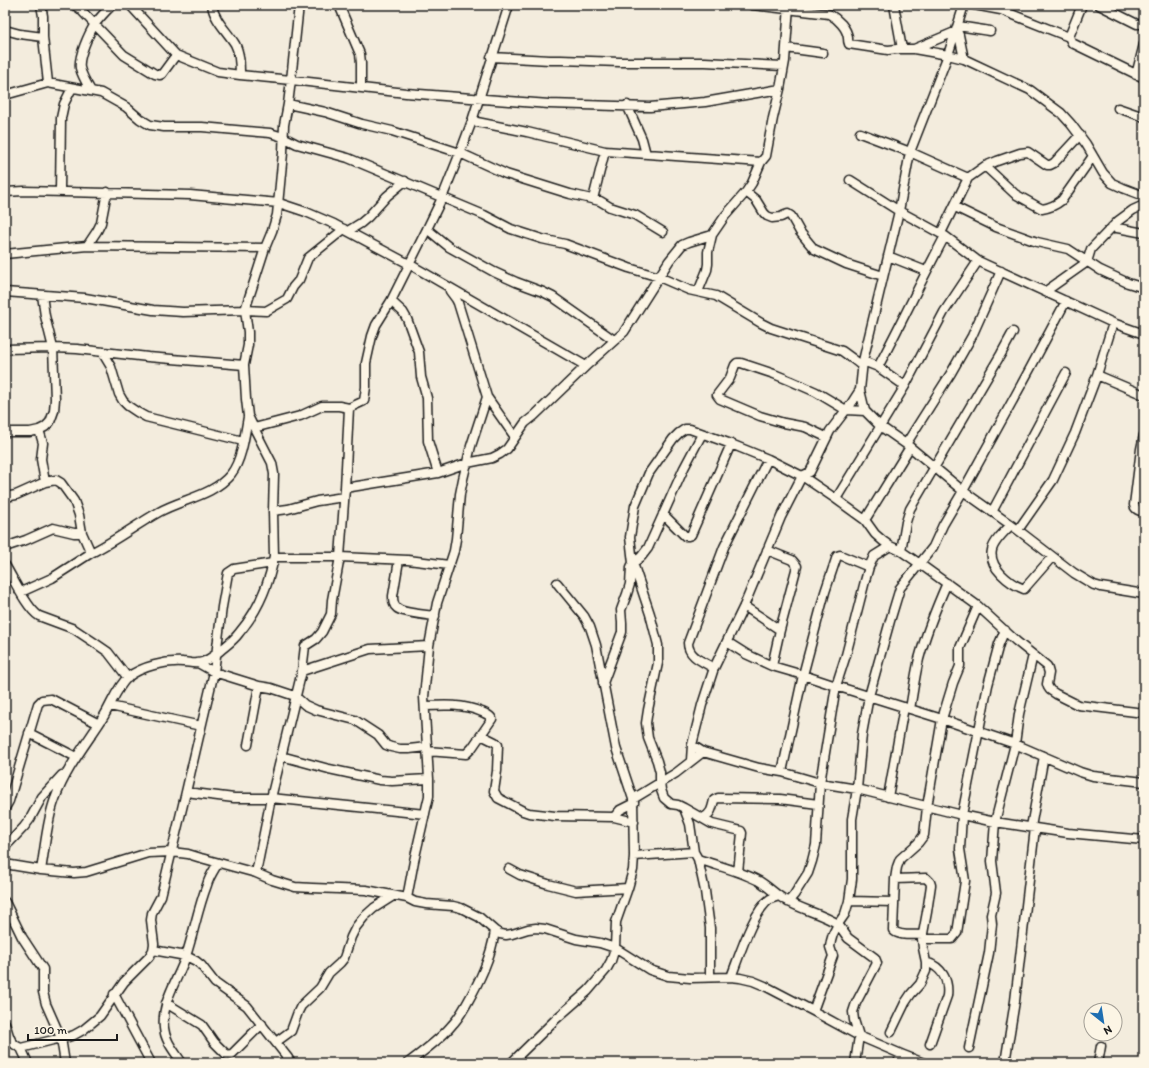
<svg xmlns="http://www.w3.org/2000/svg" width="1149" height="1068" font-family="Itim,sans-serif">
<rect width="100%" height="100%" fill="#f3ecdd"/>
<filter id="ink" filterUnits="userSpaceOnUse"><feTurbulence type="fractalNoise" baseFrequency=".025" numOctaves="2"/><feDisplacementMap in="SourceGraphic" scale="8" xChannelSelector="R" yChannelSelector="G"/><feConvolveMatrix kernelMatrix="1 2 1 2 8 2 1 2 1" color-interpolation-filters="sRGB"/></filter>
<g filter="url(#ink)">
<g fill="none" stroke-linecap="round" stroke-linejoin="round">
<g stroke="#1c1c1c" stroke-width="11">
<path id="minor" d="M41 5 43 16V37
M74 5 80 9 124 55 155 74 160 75 162 74 176 55 218 72 240 75 291 80 406 93 549 104 650 107 705 102 780 89
M130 5 176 55
M212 5C214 20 227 31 235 44 240 53 240 65 240 75
M339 5 360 54 361 63V87
M752 5 829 14C838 19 847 28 848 38 848 40 848 42 849 44L888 50 897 49H914L948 55 964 59 1030 90 1061 113 1071 124 1086 144 1103 173 1112 183 1123 188 1144 196
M894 5 902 49
M974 5 1001 10 1069 37
M1082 5 1069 37 1072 43 1144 78
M1099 5 1137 24H1144
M958 26 990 31
M5 30 20 34 43 37 48 83
M786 48 823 53
M914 49 957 31 959 35 964 59
M491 57 550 60H561L620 62H705L784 66
M1136 75 1144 44
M91 91C87 84 82 76 80 68 78 57 89 33 95 24 100 17 106 11 112 5
M5 95 48 83 101 93 126 107 140 119 150 125 164 127H202L270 133 283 137 297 144 348 158 484 215 511 229 542 239 565 244 629 268 659 277 689 290 716 296 761 323 771 328 842 351 853 359 862 366
M288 104 325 112 362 124 392 131 460 153 506 174 570 194 600 201 610 207 635 215 663 232
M627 105 642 139 646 154
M1118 108 1144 117
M472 121 527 132 605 151 761 162
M860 133 910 152 968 178
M985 166 1015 194 1042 209C1049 208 1056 205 1062 200L1093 156
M850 180 899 211 945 236 978 261 1113 323 1144 334
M60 191 61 118 64 104 72 88
M5 192 24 191 190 195 279 203 306 212 334 224 409 264 586 366
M746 192 756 200 764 213 767 216 772 218 781 217 785 215 788 214 791 216 800 232 814 249 846 264 883 276
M593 199 605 151
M955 207 996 227 1037 242 1068 249 1100 270 1128 283 1144 288
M1112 227 1144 233
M427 229 449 247 494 272 516 282 543 292 553 297 614 340
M348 231 361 223 368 217 387 196 405 181
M941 233 968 178 985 166 997 161 1020 153 1028 152 1047 165H1050L1054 163 1080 135
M87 246 97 231 101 223 107 192
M5 254 87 246 265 248
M888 256 926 271
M450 291 456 299 458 303 487 397 515 437
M1046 291 1087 262 1091 249 1118 221 1133 210 1144 205
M5 292 85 298 153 310 183 312 245 310 266 311 287 299 293 287 299 280 308 258 344 229
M698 292 707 270 708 264V252L712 235 725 216 746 192 752 183 761 162 766 156 773 118 780 89 785 61 789 6
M391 301 403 312 407 319 419 352 421 377 427 398 428 441 438 473
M5 349 53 348 77 349 148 357 244 365
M102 352 111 367 119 394 123 401 128 406 137 412 146 417 243 441
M863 361 878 367 905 386
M878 367C901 324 922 279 945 236
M1097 375 1144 395
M860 390 865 411 880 426 910 447 963 491 1018 530 1074 573 1094 585 1101 587 1144 594
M254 428 300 416 322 406H339L349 408
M39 430 43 443 41 459 45 482
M5 432H30L39 430 45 427 50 422 54 411 55 399 53 348 45 316 42 295
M1144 435 1141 449 1134 505C1135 510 1140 511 1144 512
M826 437 805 427 784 423 760 416 720 399 717 395 730 378 735 365 737 363H741L774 374 791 381 816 392 846 410 865 411
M906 444 951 373 972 336 1001 271
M345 488 438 473 467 463 492 458 500 454 507 449 525 423 534 416 586 366 624 332 669 261 682 245 689 242 712 235
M5 497 16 495 45 482 56 480 61 483 74 501 79 515 82 533 91 553C115 541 136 525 159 512 182 499 213 496 231 474 242 460 245 434 248 417
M836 499 905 386 944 312 978 261
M273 511 288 509 317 501 344 497
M992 512 1066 373
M663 514 685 536H688L691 535 731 444
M865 520 910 447
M1011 525C1004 532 994 541 992 550 988 567 1010 584 1024 589L1052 557
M1018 530 1053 480 1075 433 1097 375 1113 323
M5 547 26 540 53 528 74 533H82
M767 550 792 560 797 566 780 630 772 666
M901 551 906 522 910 509 1001 354 1013 332
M274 557H340L408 560 449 565
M399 560 393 596C393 601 393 605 397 608 402 613 427 615 435 616
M5 565C13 578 27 609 39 616L74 629 92 641 108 652 128 678
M21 592 52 578 91 553
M744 606 780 630
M727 642 746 654 772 666 803 675 836 686 942 719 1015 744 1080 772 1093 776 1144 782
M198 663 214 672 259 686 271 688 295 696 305 705 316 710 355 720 378 735 386 745 391 747 400 749H409L427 747
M714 668C704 662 688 657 688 643L724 547 768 459
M302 671 370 649 429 646
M603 683 622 632V623L621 610 627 594 630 584 631 567 633 563 641 557 648 548 684 468 702 434
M110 706 201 726
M425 706C444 705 463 704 482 712 486 714 490 715 492 719L472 748 466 754 427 751
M910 709C913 692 915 676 919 659 926 633 936 608 947 583
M29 733 76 757
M481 735 495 742 498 745 497 771 494 791 498 798 523 811 529 813 555 816 614 817 634 822
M248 745 259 686
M692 745 703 752 759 768 782 772 820 783 857 789 962 815 995 822 1068 833 1144 840
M281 756 329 769 380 780 392 781 429 779
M691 760 692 745 702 705 714 668 744 606 781 517 802 476 810 472 830 431 846 410 851 404 860 390 863 361 899 211 910 152 948 55 964 5
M782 772 803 675 825 592 837 556 840 555 869 567
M186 792 234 798H271L425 814
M888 797 904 707
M633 799 676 773 703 752
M5 808 9 801 38 704 42 700 51 699 99 724
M684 808 712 824 741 831 742 833 738 872
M614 817 620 810 634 803
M703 818C711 814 712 809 714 800L718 798 780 799 818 804
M1031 827 1044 756
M5 847 24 827 30 819 42 797 62 775
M634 856 694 852
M698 859C718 866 740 871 759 881 769 887 777 896 787 901 803 910 822 914 838 924L845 914 849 901 852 879V819L857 789 862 734 869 696 890 621 900 588 933 547 943 525 963 491 1031 367 1066 301
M5 864 41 870 74 873 86 872 148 853 172 852 188 854 201 858 256 873 272 880 295 887 312 888 366 890 407 898 415 902 426 904 453 906 461 908 479 917 495 931 500 934 506 935 512 934 528 929 536 928 545 929 576 939 600 943 615 948 650 970 668 976 690 978 731 977 740 978 753 981 765 986 813 1011 859 1036 901 1054 924 1063
M509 869 520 875 548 884 576 891 628 888
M41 870C45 848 47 819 55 799 66 768 87 743 104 716 112 703 117 687 128 677 143 666 165 661 183 662 188 662 193 664 198 663 207 662 215 655 221 650 227 645 234 640 239 633 257 612 269 584 274 557L273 511 274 474 272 463 254 428 248 416 246 399 244 365 248 345V332L245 310 265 248 272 231 277 215 283 153 284 125 288 104 291 80 299 5
M256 873 271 798 302 671 305 646 316 639 322 632 331 614 332 600 340 557 345 488 349 408 364 401 366 387V363L372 336 376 325 391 301 427 229 442 198 460 153 472 121 509 5
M407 898 414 861 429 796V779L424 697 429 646 437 603 454 551 456 539 460 494 463 479 471 446 487 397
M849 901 894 902
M5 902 22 937 43 969V992L46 1004 61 1038 65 1063
M788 902 794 895 808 873 812 861 816 845 820 783 836 686 846 655 865 581 869 567 874 556 890 546
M923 935C914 934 899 937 893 930L895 879 897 867 900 859 918 843 924 835 927 807 942 719 953 683 960 666V648L978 606
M922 939H952L957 933 965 881 960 849 962 815 988 685 999 644 1005 630
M153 950 186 956 196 961 201 965 215 983 247 1006 288 1058 291 1063
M926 962C942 967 949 980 947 996L930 1044
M710 977V928L705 891 698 859 694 852 690 824 684 808 678 805 671 804 664 798 661 790 660 782V772L657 761 648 738 646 723 648 710 658 663V645L650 614 633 563 630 537 635 506 649 473 673 439 679 433 685 429H690L731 444 768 459 802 476 836 499 865 520 875 534 883 541 890 546 901 551 920 564 978 606 1016 641 1047 666 1049 673 1047 684 1048 687 1050 690 1056 694 1078 705 1144 713
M731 977C739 957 753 911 770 899 773 898 776 897 779 896
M114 994 151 1063
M166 1003 202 1025 214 1042 227 1055 232 1054 262 1024
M813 1011 833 956 830 947 831 941 833 934 838 924 848 938 875 958 877 963 856 1003 853 1012 854 1020 859 1036 855 1063
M5 1023C9 1034 9 1044 21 1048L61 1038 68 1037 74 1035 83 1030 100 1016 124 982 149 957 153 950 154 944 151 920 152 913 161 896 186 792 214 672 222 607 228 573 234 569 273 563
M891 1032 905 1003 911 994 920 984 926 971V962L923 948 922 939 927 912 931 885 930 882 926 878 895 879
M276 1042 291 1031 298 1012 301 1006 320 988 329 973 340 963 344 958 351 937 356 927 364 917 374 908 393 896
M21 1048 28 1063
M969 1048 989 953 992 924 991 915 996 893 992 861 995 822 1015 744 1019 714 1033 655
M182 1063C175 1052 165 1041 164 1028 161 1001 178 980 186 956 194 932 198 908 207 885 209 877 214 870 218 863
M408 1063C423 1051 440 1040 452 1025 458 1019 462 1012 466 1005 479 982 491 958 495 931
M511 1063 556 1019 588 991 606 970 611 961 615 948 616 922 628 888 633 870 634 856 633 799 616 748 596 645 590 627 584 616 557 583
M898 1063 901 1054
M1005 1063 1015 1001 1035 828
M1098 1063 1101 1046"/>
</g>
<use href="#minor" stroke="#fcf5e5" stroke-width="8"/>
</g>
</g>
<rect width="1149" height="1068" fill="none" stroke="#fcf5e5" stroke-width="20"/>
<rect x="10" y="10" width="1129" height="1048" fill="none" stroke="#1c1c1c" stroke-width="1.5" filter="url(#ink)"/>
<g transform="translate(1103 1022) rotate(150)"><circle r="19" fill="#fcf5e5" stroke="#a29e95"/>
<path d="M0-3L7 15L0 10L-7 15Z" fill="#1f6fb2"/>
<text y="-6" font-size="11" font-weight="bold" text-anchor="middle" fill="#1c1c1c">N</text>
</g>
<path d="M28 1034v6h89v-6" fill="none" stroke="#1c1c1c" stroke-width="2"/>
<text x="34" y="1034" font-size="12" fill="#1c1c1c" stroke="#fcf5e5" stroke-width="3" paint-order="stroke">100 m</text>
</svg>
